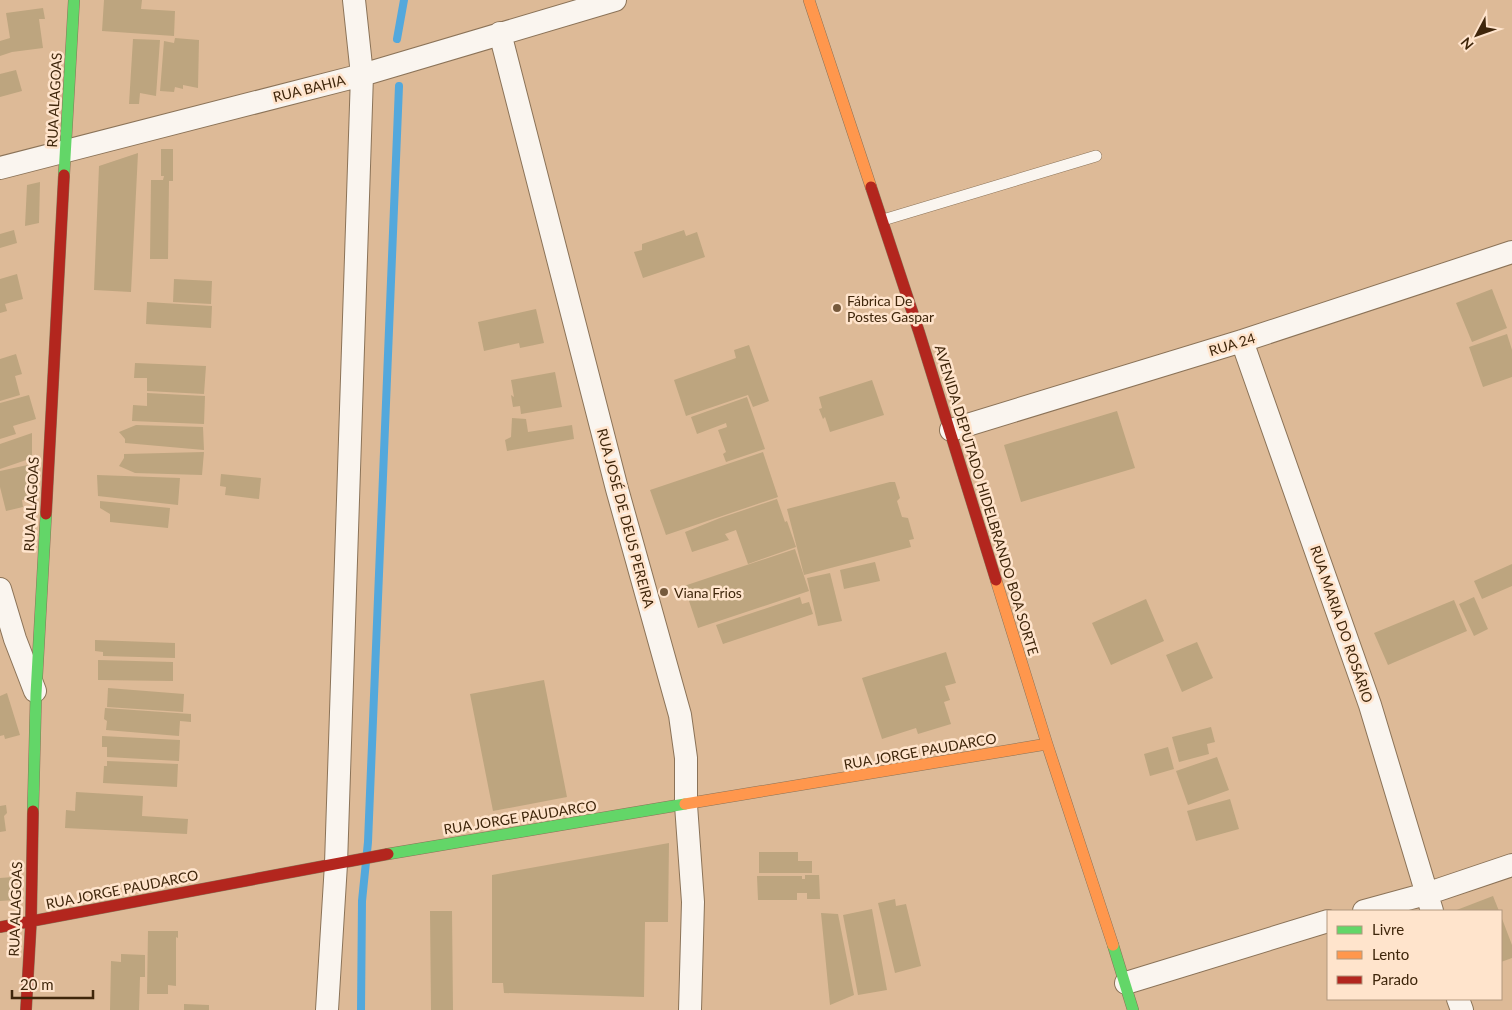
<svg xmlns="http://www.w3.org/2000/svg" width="1512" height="1010" font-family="Lato,sans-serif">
<rect width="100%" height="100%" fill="#ddba97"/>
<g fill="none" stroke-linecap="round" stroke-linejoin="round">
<path stroke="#53a8dc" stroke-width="8" d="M397 39 404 0
M361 1010 362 901 368 842 399 86"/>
</g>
<path fill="#bda57f" d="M104 0H142L141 9 175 11 174 36 102 31Z
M43 8 45 19H39L43 48 12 52 0 56V41L10 38 6 13Z
M175 38 199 40 198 88 183 85V89L175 87 174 92 160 91 164 41 174 43Z
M133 39 160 40 156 96 140 93 139 104H129Z
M16 70 22 91 0 97V74Z
M161 149H173V181H169L168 259H150L151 180H163L164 176H161Z
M138 153 131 292 94 290 99 166Z
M40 182 39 223 25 226 27 185Z
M14 230 17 243 0 248V234Z
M684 230 686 236 697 232 705 257 643 278 634 252 642 250V244Z
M17 274 23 299 5 304 7 311 0 313V279Z
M174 279 212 281 211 304 173 302Z
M1492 289 1507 328 1472 342 1456 303Z
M147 302 212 306 211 328 146 324Z
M536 309 544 343 520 348 519 343 484 351 478 322Z
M1507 334 1512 350V377L1483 387 1469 347Z
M749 345 769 401 753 407 748 395 686 416 674 380 736 358 734 350Z
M16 354 22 374 15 376 20 395 0 401V359Z
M135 363 206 366 204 394 147 391V378H134Z
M555 372 562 407 521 414 520 406 513 407 511 395 514 397 511 380Z
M872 380 884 415 830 432 825 417 823 419 819 409 822 408 819 397Z
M147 393 205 396 204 424 132 421 133 405 147 406Z
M29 395 36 419 13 426 16 434 0 439V403Z
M747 397 765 449 726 462 723 454 726 452 718 430 727 427 726 423 697 434 691 417Z
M1117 411 1135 468 1021 502 1004 445Z
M512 418 526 419 528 432 572 425 574 439 507 451 505 440 511 437Z
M136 425 203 427 204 450 125 443V439L119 432Z
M32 433V458L0 469V444Z
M204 452 202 475 135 473 119 466 124 458V454Z
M763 452 778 497 666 535 650 490Z
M32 464 31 498 22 500 23 507 6 511 0 487V471Z
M221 474 261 478 259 499 225 495 226 487 220 486Z
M97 475 180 478 178 505 98 496Z
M890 482H895L900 498 897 501 902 517 908 518 914 539 909 540 911 547 804 575 787 509Z
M777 499 785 522 787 521 796 547 748 564 736 530 725 534 729 540 692 552 685 532 720 518Z
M100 501 170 508 168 528 110 522V514L100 508Z
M795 549 809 591 698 628 684 586Z
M875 562 880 581 844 589 840 570Z
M1512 564V586L1482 599 1474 581Z
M830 573 842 621 818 626 807 578Z
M800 597 802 604 809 602 813 614 723 644 716 625Z
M1474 597 1488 629 1474 636 1459 604Z
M1146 599 1164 641 1111 665 1092 623Z
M1454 600 1467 631 1388 665 1374 633Z
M95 640 175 643V658L103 656V652L95 651Z
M1197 642 1213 678 1182 692 1166 655Z
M946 652 956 683 945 686 950 700 944 702 951 724 918 734 916 728 882 739 862 678Z
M98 660 173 662V681L98 680Z
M544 680 567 797 493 811 470 694Z
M108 688 184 694 183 712 107 707Z
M7 693 20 735 5 739 4 735 0 736V696Z
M105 708 191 714V722L180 721 179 736 106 730 107 721 104 719Z
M1211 727 1215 742 1207 744 1209 754 1179 762 1172 737Z
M102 736 180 740 179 761 107 757V747H102Z
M1168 747 1174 769 1150 776 1144 754Z
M1217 757 1229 790 1188 805 1176 771Z
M107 761 178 764 177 787 103 783 104 766H107Z
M76 792 143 796 142 816 188 819 187 834 65 828 66 810 75 811Z
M1230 799 1239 829 1196 841 1187 811Z
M6 805 7 813 4 816 6 831 0 832V806Z
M669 843 668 922H645L644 997 504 993 503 983H492V875Z
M759 852H798V861H812V873H759Z
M805 875H819L820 899H807V893H797V900H758L757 876H802V879H805Z
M13 877 16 900 0 901V878Z
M1493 896 1499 911H1454Z
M895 899 896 906 906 904 921 966 895 973 878 903Z
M872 909 887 990 858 995 843 915Z
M430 911H452L453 1010H431Z
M821 913 838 914 854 995 830 1005Z
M1501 916 1512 945V958L1501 962Z
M148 931H178V938L176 937V986L168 985V994H147Z
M121 954 145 955V977H140L139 1010H110L111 961 121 962Z
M184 1004 209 1005V1010H184Z"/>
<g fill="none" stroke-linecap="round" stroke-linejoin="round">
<g stroke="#8b7358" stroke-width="12">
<path id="lane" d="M883 220 1096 156"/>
</g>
<g stroke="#8b7358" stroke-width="24">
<path id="street" d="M500 33 617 489 680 715 686 758V805L693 902 690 1010
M0 168 362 75 615 0
M1242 341 1370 705 1432 911
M951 430 1242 341 1512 252
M0 589 15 639 35 691
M1364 911 1426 894 1512 865
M1126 983 1328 921
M1458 999 1462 1010
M327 1010 336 864 362 75 354 0"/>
</g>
<g stroke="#8b7358" stroke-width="12">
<path id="fast" d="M64 175 74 0
M33 811 36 694 46 514
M388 854 685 804
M1113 945 1133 1010"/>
</g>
<g stroke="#8b7358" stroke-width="12">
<path id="slow" d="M809 0 871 187
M996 580 1047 744 1113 945
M685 804 1047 744"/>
</g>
<g stroke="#8b7358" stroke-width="12">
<path id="jam" d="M871 187 919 332 996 580
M46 514 64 175
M0 927 388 854
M26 1010 31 922 33 811"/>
</g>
<use href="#lane" stroke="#faf5ef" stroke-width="11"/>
<use href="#street" stroke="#faf5ef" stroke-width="22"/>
<use href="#fast" stroke="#63d668" stroke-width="11"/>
<use href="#slow" stroke="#ff974d" stroke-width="11"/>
<use href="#jam" stroke="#b3261e" stroke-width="11"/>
</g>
<g fill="#765a3c" stroke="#ffe4cc" stroke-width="2">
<circle cx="837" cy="308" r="5"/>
<circle cx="664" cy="592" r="5"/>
</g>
<g text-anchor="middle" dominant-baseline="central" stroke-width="5" stroke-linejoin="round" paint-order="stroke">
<g font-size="14" fill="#3f260b" stroke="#ffe4cc">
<text transform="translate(309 88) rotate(-14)">RUA BAHIA</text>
<text transform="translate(54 100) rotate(-87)">RUA ALAGOAS</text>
<text transform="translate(1232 344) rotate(-17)">RUA 24</text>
<text transform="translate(987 500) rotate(73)">AVENIDA DEPUTADO HIDELBRANDO BOA SORTE</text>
<text transform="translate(31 504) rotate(-87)">RUA ALAGOAS</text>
<text transform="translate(626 518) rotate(75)">RUA JOSÉ DE DEUS PEREIRA</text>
<text transform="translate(1342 624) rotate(71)">RUA MARIA DO ROSÁRIO</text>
<text transform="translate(920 751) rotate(-10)">RUA JORGE PAUDARCO</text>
<text transform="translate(520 817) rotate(-9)">RUA JORGE PAUDARCO</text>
<text transform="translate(122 889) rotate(-11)">RUA JORGE PAUDARCO</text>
<text transform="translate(15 909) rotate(-88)">RUA ALAGOAS</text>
</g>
<g font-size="14" fill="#3f260b" stroke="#ffe4cc" text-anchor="start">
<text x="847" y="300">Fábrica De<tspan x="847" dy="16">Postes Gaspar</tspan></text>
<text x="674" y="592">Viana Frios</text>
</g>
</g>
<rect x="1327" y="910" width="175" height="90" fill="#ffe4cc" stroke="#b2987f"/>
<rect x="1337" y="926" width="25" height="8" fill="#63d668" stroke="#b2987f"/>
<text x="1372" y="935" font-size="15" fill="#3f260b">Livre</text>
<rect x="1337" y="951" width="25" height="8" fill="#ff974d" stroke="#b2987f"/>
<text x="1372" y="960" font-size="15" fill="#3f260b">Lento</text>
<rect x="1337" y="976" width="25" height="8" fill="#b3261e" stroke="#b2987f"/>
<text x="1372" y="985" font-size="15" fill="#3f260b">Parado</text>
<g transform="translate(1477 35) rotate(229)" stroke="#ffe4cc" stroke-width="4" paint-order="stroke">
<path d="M0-4L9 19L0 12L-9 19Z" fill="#3f260b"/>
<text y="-8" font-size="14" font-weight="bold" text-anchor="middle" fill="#3f260b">N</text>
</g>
<path d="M12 990v8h81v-8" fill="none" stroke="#3f260b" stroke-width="2.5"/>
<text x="20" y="990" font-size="15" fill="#3f260b" stroke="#ffe4cc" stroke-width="4" paint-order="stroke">20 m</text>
</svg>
